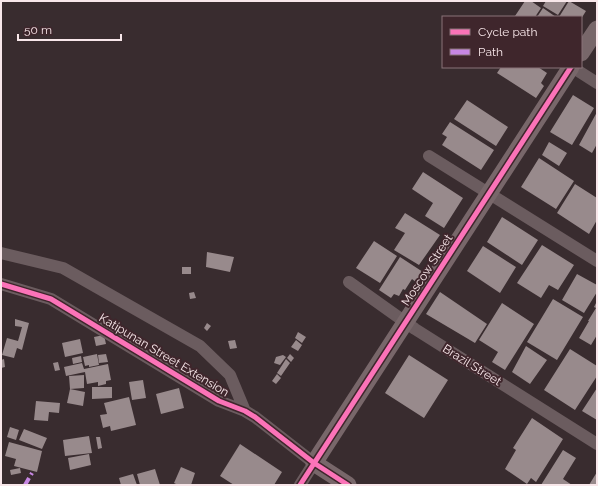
<svg xmlns="http://www.w3.org/2000/svg" width="598" height="486" font-family="Raleway,sans-serif">
<rect width="100%" height="100%" fill="#392c2f"/>
<path fill="#988a8c" d="M525 1H531L541 8 535 17 515 16Z
M546 1H567L558 15 543 6Z
M569 1 586 11 581 19V17H559Z
M543 8 556 17H537Z
M501 67H538L547 73 541 83 544 86 536 98 497 73Z
M573 95 594 108 572 145 550 132Z
M467 100 508 127 496 146 454 119Z
M597 112V144L592 153 579 145Z
M450 122 494 150 481 170 442 145 447 137 442 134Z
M549 142 567 153 559 166 542 155Z
M539 158 574 181 556 209 521 187Z
M423 172 463 198 444 228 425 216 433 203 412 189Z
M575 184 597 198V220L589 234 557 213Z
M405 213 440 235 419 265 394 250 405 233 395 228Z
M502 217 538 240 522 265 487 242Z
M374 241 397 256 380 283 356 268Z
M542 245 574 265 558 290 549 285 541 298 517 283Z
M483 246 516 267 500 293 467 271Z
M207 252 234 257 230 272 206 267Z
M400 257 423 272 417 283 412 279 405 290 403 289 399 296 394 294 391 298 379 290Z
M182 267H191V274H182Z
M577 274 597 285V292L584 313 562 300Z
M194 292 196 298 190 299 189 293Z
M440 292 487 324 475 343 426 314Z
M553 299 583 317 557 360 527 342Z
M597 301V335L591 345 579 338 589 321H588L596 308 594 307Z
M502 303 534 324 505 370 492 362 498 352 479 340Z
M15 319 29 323 22 350 17 348 14 358 2 355 7 338 18 341 22 327 15 326Z
M207 323 211 326 207 331 204 328Z
M298 332 306 337 302 343 295 338Z
M104 335 106 344 96 346 94 337Z
M80 339 83 353 65 357 62 343Z
M235 340 237 348 230 349 228 341Z
M296 340 302 345 298 351 291 347Z
M526 346 547 360 530 384 512 372Z
M570 349 597 366V376L575 410 544 390Z
M97 354 99 365 89 367V365L85 366 83 357Z
M106 354 108 362 99 363 98 355Z
M290 354 294 358 291 362 287 358Z
M283 355 286 357 280 365 274 363 276 357Z
M409 355 448 380 424 418 385 393Z
M81 356 82 362 73 364 72 358Z
M4 359 5 367 1 368V360Z
M286 359 290 363 281 376 277 373Z
M58 362 60 370 55 371 53 363Z
M82 363 84 369 108 364 111 380 106 381V384L98 386V382L87 384 85 372 66 376 64 367Z
M277 374 281 378 276 384 272 381Z
M84 375V388L70 389 69 376Z
M143 380 146 398 132 400 129 382Z
M92 387H112V398L92 399Z
M179 388 184 408 161 414 156 394Z
M597 388V420L582 411Z
M70 389 85 392 83 406 67 403Z
M129 397 136 425 111 431 110 426 103 428 100 415 107 414 104 403Z
M36 401 60 403 59 413 49 412 48 421 34 420Z
M532 418 563 439 536 482 531 478 527 484 505 469 516 450 513 448Z
M10 427 19 430 16 440 7 437Z
M24 429 47 438 42 449 19 440Z
M89 436 92 453 65 456 63 440Z
M96 437H100L102 448 98 449Z
M9 442 42 451 37 472 14 466 16 459 5 456Z
M240 444 282 472 274 485H234L220 476Z
M563 450 576 458 563 479 572 485H541Z
M89 454 91 465 70 470 68 458Z
M181 467 195 473 191 485H178L174 483Z
M20 468 21 473 11 475 10 470Z
M155 469 160 485H140L137 474Z
M597 472V485H589Z
M133 474 137 485H121L119 478Z"/>
<g fill="none" stroke-linecap="round" stroke-linejoin="round">
<path stroke="#6b5c5f" stroke-width="12" d="M572 67 597 83
M429 156 597 261
M1 253 63 268 200 346 230 375 245 411
M349 282 415 329 597 444
M1 284 51 299 219 401 245 411 255 417 314 463 300 485"/>
<path stroke="#78676a" stroke-width="17" d="M581 53 597 29
M348 485 314 463 571 67"/>
<path stroke="#c787e3" stroke-width="4" stroke-dasharray="8 4" stroke-linecap="butt" d="M25 485 32 473"/>
<g stroke="#3f262c" stroke-width="8">
<path id="cycleway" d="M1 284 51 299 219 401 245 411 255 417 314 463 348 485
M300 485 571 67"/>
</g>
<use href="#cycleway" stroke="#fb73b8" stroke-width="5"/>
</g>
<g text-anchor="middle" dominant-baseline="central" stroke-width="4" stroke-linejoin="round" paint-order="stroke">
<g font-size="12" fill="#f8e7ea" stroke="#3f262c">
<text transform="translate(427 270) rotate(-57)">Moscow Street</text>
<text transform="translate(164 355) rotate(31)">Katipunan Street Extension</text>
<text transform="translate(472 365) rotate(32)">Brazil Street</text>
</g>
</g>
<rect width="598" height="486" fill="none" stroke="#f8e7ea" stroke-width="4"/>
<rect x="442" y="16" width="140" height="52" fill="#3f262c" stroke="#897378"/>
<rect x="450" y="29" width="20" height="6" fill="#fb73b8" stroke="#897378"/>
<text x="478" y="36" font-size="12" fill="#f8e7ea">Cycle path</text>
<rect x="450" y="49" width="20" height="6" fill="#c787e3" stroke="#897378"/>
<text x="478" y="56" font-size="12" fill="#f8e7ea">Path</text>
<path d="M18 34v6h103v-6" fill="none" stroke="#f8e7ea" stroke-width="2"/>
<text x="24" y="34" font-size="12" fill="#f8e7ea" stroke="#3f262c" stroke-width="3" paint-order="stroke">50 m</text>
</svg>
